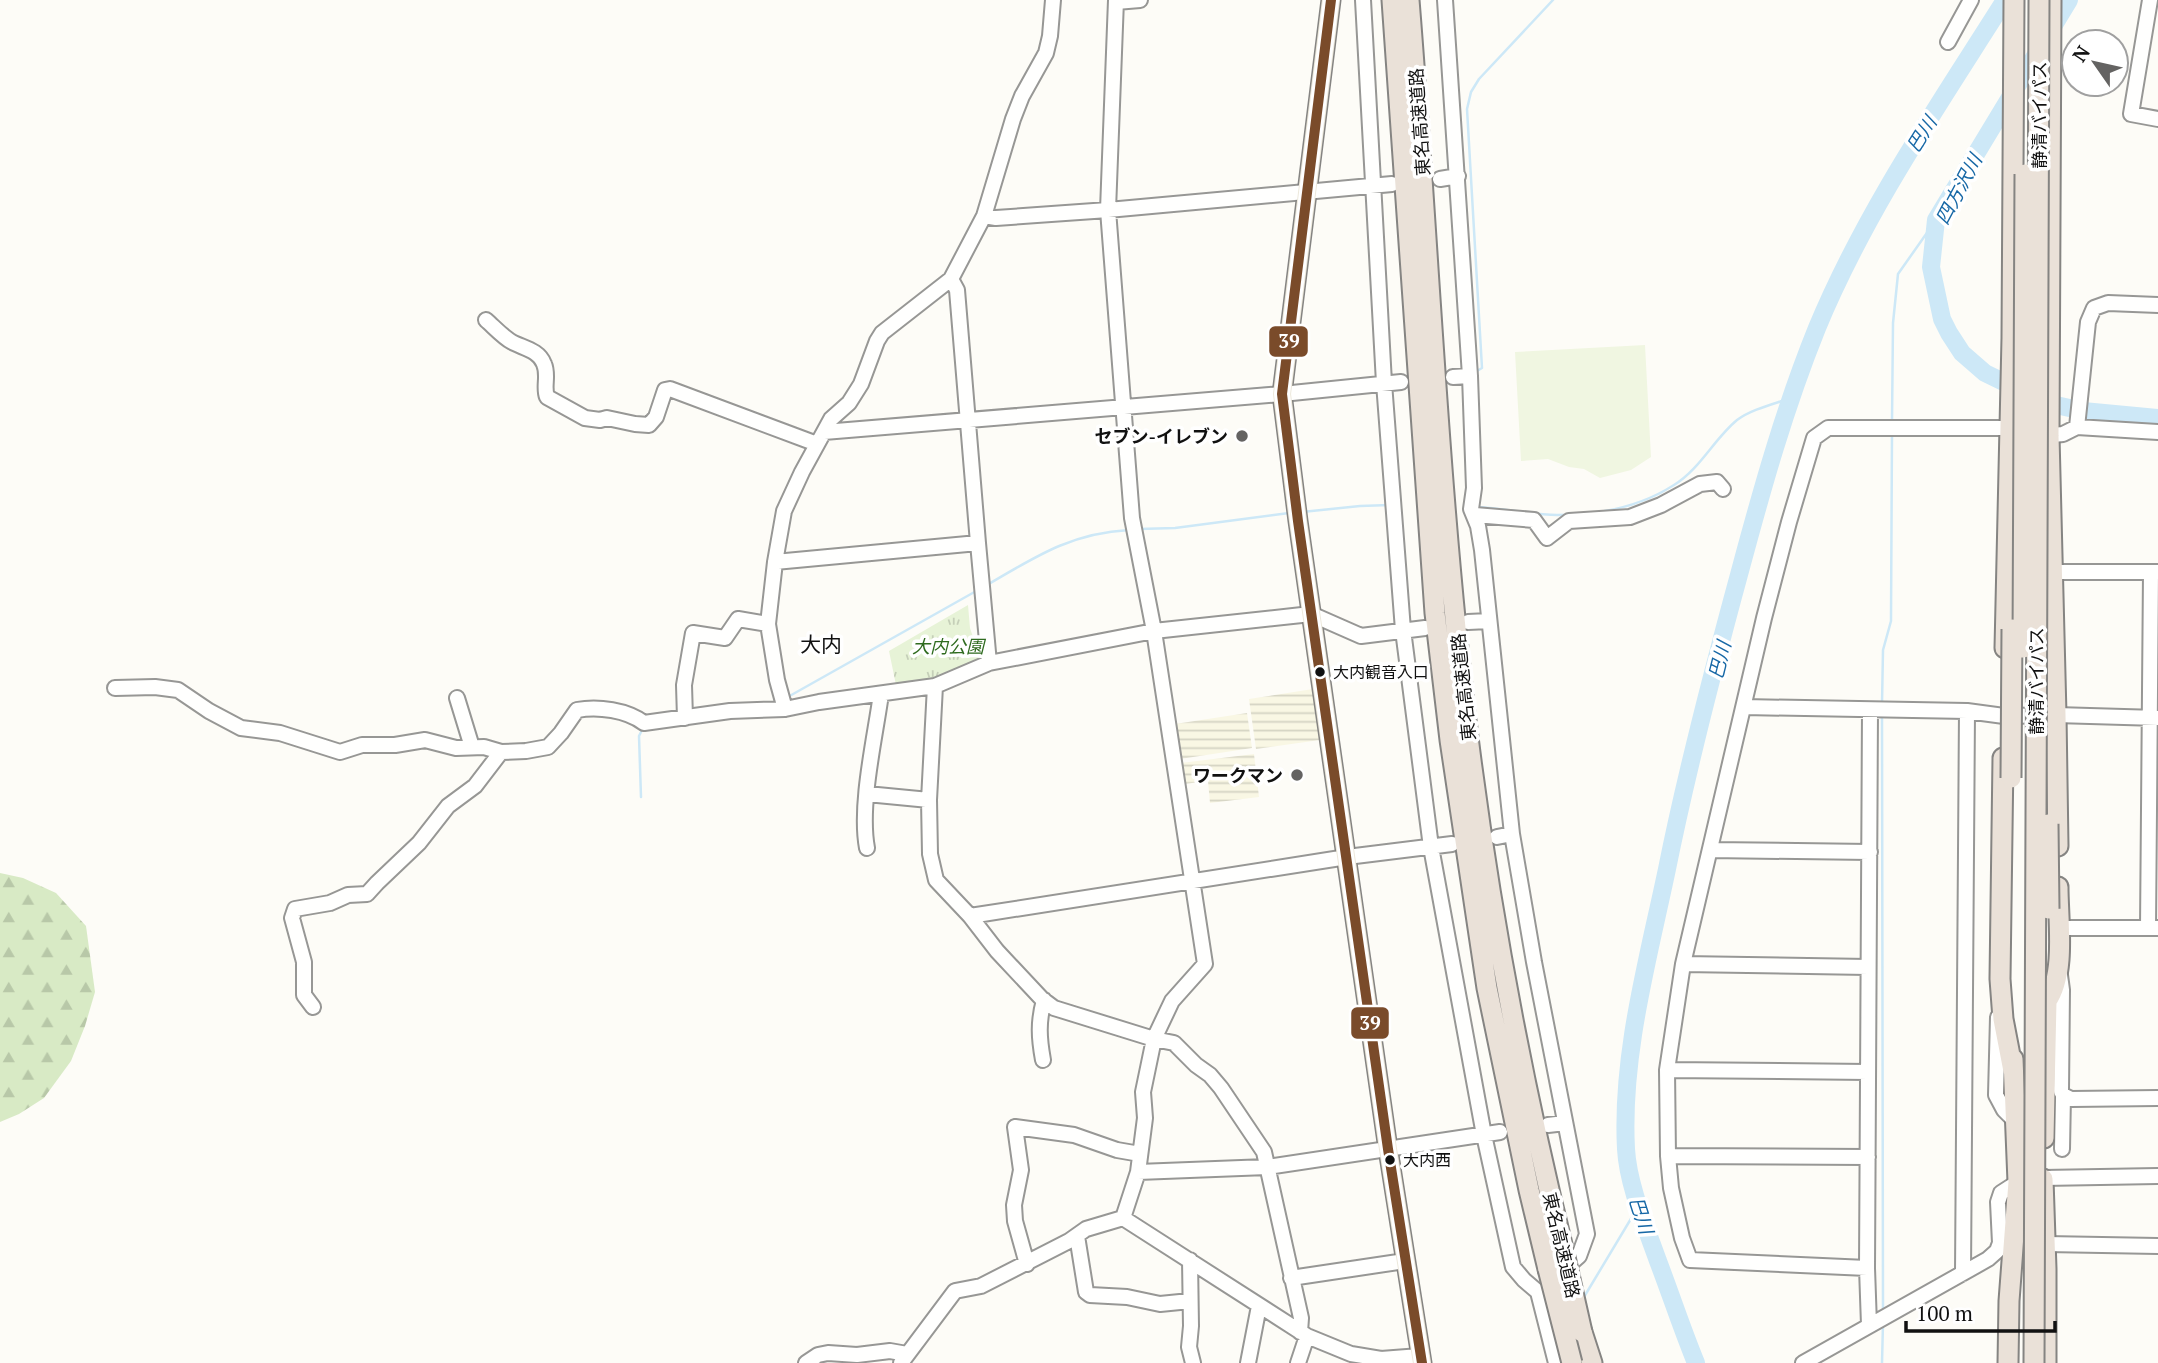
<svg xmlns="http://www.w3.org/2000/svg" width="2158" height="1363" font-family="'PT Serif','Noto Sans JP',serif">
<defs>
<pattern id="farmland-rules" width="6" height="5" patternUnits="userSpaceOnUse" patternTransform="scale(1.75)"><rect width="6" height="5" fill="#f9f7e4"/><path d="M0 2.5h6" fill="none" stroke="#d4d3c3"/></pattern>
<pattern id="forest-firs" width="22" height="20" patternUnits="userSpaceOnUse" patternTransform="scale(1.75)"><rect width="22" height="20" fill="#d8eac5"/><path d="M5 1l3.5 6h-7zM16 11l3.5 6h-7z" fill="#b8c8a8"/></pattern>
<pattern id="park-tufts" width="24" height="20" patternUnits="userSpaceOnUse" patternTransform="scale(1.75)"><rect width="24" height="20" fill="#e7f3d7"/><path d="M3 7l-1-3M5 7V3M7 7l1-3M15 17l-1-3M17 17v-4M19 17l1-3" fill="none" stroke="#c5cfb8"/></pattern>
</defs>
<rect width="100%" height="100%" fill="#fdfcf7"/>
<path fill="url(#farmland-rules)" d="M1313 689 1320 740 1256 749 1249 699Z
M1247 713 1252 748 1180 759 1175 724Z
M1254 754 1259 797 1210 803 1208 781 1184 784 1181 763Z"/>
<path fill="url(#forest-firs)" d="M0 873 23 878 56 893 86 926 95 992 85 1026 71 1061 44 1098 19 1114 0 1122Z"/>
<path fill="url(#park-tufts)" d="M968 605 970 628 981 661 935 681 896 685 889 651Z"/>
<path fill="#f0f6e1" d="M1645 345 1651 457 1631 470 1600 478 1584 469 1569 467 1548 459 1521 461 1515 352Z"/>
<g fill="none" stroke-linecap="round" stroke-linejoin="round">
<path stroke="#cde8f7" stroke-width="2.5" d="M1477 371 1482 368 1467 109 1471 92 1479 79 1553 0
M1289 386 1314 384
M1177 396 1275 387
M1892 421 1893 323 1898 274 1936 220
M1477 507C1504 508 1531 515 1557 515 1597 515 1640 507 1674 485 1700 469 1714 439 1737 420 1752 409 1774 404 1791 398
M1302 512 1360 506 1390 505
M1139 529 1175 528 1289 513
M987 585C1035 557 1071 533 1129 530
M786 698 978 590
M1882 704 1883 650 1891 621 1892 432
M1882 714 1883 1313
M641 797 639 736 643 728
M1584 1297 1638 1207
M1882 1363 1883 1323"/>
<path stroke="#cde8f7" stroke-width="18" d="M2069 0 1936 220 1931 267 1942 319 1949 333 1962 353 1985 373 2047 403 2083 411 2158 418
M1696 1363C1682 1329 1671 1295 1658 1261 1646 1227 1628 1185 1626 1149 1621 1055 1648 960 1667 869 1687 769 1713 670 1740 571 1762 489 1785 407 1817 328 1865 212 1938 106 2005 0"/>
<g stroke="#979795" stroke-width="18">
<path id="minor" d="M1116 0 1108 210 1132 518 1154 631 1205 964 1172 1001 1154 1039 1143 1092 1145 1118 1138 1172 1123 1218
M1363 0 1384 383 1403 630 1431 847 1484 1135 1513 1267 1524 1280 1538 1292 1556 1363
M1445 0 1470 376 1474 488 1471 509 1478 526 1482 550 1512 834 1534 962 1587 1234 1579 1256 1562 1271
M2150 0 2131 114 2158 119
M1116 2 1140 0
M1948 42 1971 0
M1440 179 1458 176
M984 216 1013 119 1022 96 1046 53 1050 36 1053 0
M951 279 957 290 978 543 989 663
M486 320C494 327 503 337 512 342 523 348 539 350 544 364 549 375 543 387 547 397L585 418 600 420 607 418 635 424 649 425 656 417 665 390 670 389 817 444
M1453 377 1470 376
M2077 427 2088 322 2094 308 2108 303 2158 305
M824 432 1282 394 1401 382
M2043 436 2063 434 2077 427 2158 432
M1475 515 1534 520 1547 538 1569 521 1630 517 1661 505 1700 484 1717 482 1723 489
M775 562 978 543
M2052 572H2158
M1468 622 1489 621
M935 686 929 800 930 854 936 880 970 916 997 951 1042 999 1054 1008 1154 1039 1174 1043 1196 1065 1210 1075 1221 1088 1264 1152 1301 1318 1300 1332
M115 688 155 687 178 690 209 711 241 728 280 733 340 752 362 745H395L425 740 456 748 484 747 501 752 526 751 548 747 561 733 577 710C598 706 627 710 644 723L730 711 785 709 819 702 935 686 989 663 1154 631 1311 614 1361 636 1425 628
M457 698 472 747
M1744 707 1967 711 2004 716 2056 715 2158 718
M785 709 777 680 768 624 775 562 784 511 802 472 831 419 849 403 861 384 877 341 882 333 951 279 984 216 996 218 1108 210 1392 184
M685 718 684 685 693 633 725 638 738 619 768 624
M867 794 929 800
M1497 837 1512 834
M867 848C859 805 875 738 881 694
M1710 850 1870 852
M970 916 1347 857 1452 844
M2058 928H2158
M2148 928 2151 573
M1683 964 1868 967
M2060 975 2062 990 2061 1091 2063 1095 2071 1099 2158 1098
M313 1007 304 995V962L292 918 295 909 330 903 348 895 367 894 377 883 419 843 448 806 475 786 501 752
M1998 1017 1996 1095 2004 1110 2015 1121
M1043 1060C1039 1038 1038 1022 1044 1000
M1667 1070 1868 1072
M1548 1125 1565 1123
M2062 1149 2063 1095
M1668 1156 1868 1157
M1138 1172 1267 1167 1500 1132
M1123 1218 1307 1336 1351 1354 1381 1359 1420 1356
M1077 1236 1086 1292 1090 1295 1127 1297 1160 1304 1190 1301
M2046 1244 2158 1246
M1190 1260 1191 1326 1189 1347 1193 1363
M1027 1264 1015 1221 1014 1205 1021 1170 1015 1127 1074 1135 1117 1150 1140 1154
M1867 1268 1690 1260 1682 1238 1671 1188 1668 1156 1667 1070 1683 964 1764 618 1789 522 1814 438 1828 428H2010
M1963 1273 1967 711
M1291 1278 1405 1261
M1869 1325 1867 1268 1870 711
M806 1363 818 1355 828 1353 857 1355 890 1351 907 1354
M901 1363 955 1291 981 1286 1069 1241 1086 1229 1123 1218
M1248 1363 1259 1306
M1298 1363 1307 1336
M1803 1363 1988 1259 1997 1251 2000 1243 1998 1202 2001 1193 2018 1182 2043 1178 2158 1176"/>
</g>
<g stroke="#858482" stroke-width="21">
<path id="major" d="M1331 0 1282 394 1298 521 1388 1149 1422 1363"/>
</g>
<g stroke="#858482" stroke-width="23">
<path id="highway" d="M1392 0 1435 613 1450 740 1487 988 1529 1190 1548 1269
M1409 0C1429 246 1438 492 1468 737 1490 912 1523 1086 1565 1257
M2051 0 2049 436 2056 715 2058 846
M2005 648 2012 338 2014 0
M2003 758 2000 979 2003 1019 2013 1071
M2044 1138 2047 1001C2066 974 2058 920 2058 887
M2043 1179 2046 1269V1363
M1582 1332 1592 1363
M2008 1363 2009 1301 2018 1182 2013 1059"/>
</g>
<use href="#minor" stroke="#fffffe" stroke-width="14"/>
<use href="#major" stroke="#ede9dc" stroke-width="18"/>
<use href="#highway" stroke="#eae1d8" stroke-width="19"/>
<g stroke="#858482" stroke-width="23" stroke-linecap="butt">
<path id="highway-bridge" d="M2023 648 2025 174
M2011 778 2012 629
M2048 824 2049 909
M1565 1257 1582 1332
M1548 1269 1572 1363
M2034 1363 2039 0"/>
</g>
<use href="#highway-bridge" stroke="#eae1d8" stroke-width="19"/>
<g stroke="#fff" stroke-width="16">
<path id="bus-1" d="M1331 0 1282 394 1298 521 1388 1149 1422 1363"/>
</g>
<use href="#bus-1" stroke="#7a4b2a" stroke-width="10"/>
</g>
<g fill="#646362" stroke="#fff" stroke-width="2.5">
<circle cx="1242" cy="436" r="7"/>
<circle cx="1297" cy="775" r="7"/>
</g>
<g fill="#111" stroke="#fff" stroke-width="2.5">
<circle cx="1320" cy="672" r="6"/>
<circle cx="1390" cy="1160" r="6"/>
</g>
<g text-anchor="middle" dominant-baseline="central" stroke-width="7" stroke-linejoin="round" paint-order="stroke">
<g font-size="16" fill="#111" stroke="#fff" text-anchor="start">
<text x="1333" y="672">大内観音入口</text>
<text x="1403" y="1160">大内西</text>
</g>
<g font-size="18" fill="#111" stroke="#fff">
<text transform="translate(2039 115) rotate(-90)">静清バイパス</text>
<text transform="translate(1419 122) rotate(-94)">東名高速道路</text>
<text transform="translate(2036 681) rotate(-90)">静清バイパス</text>
<text transform="translate(1463 687) rotate(-96)">東名高速道路</text>
<text transform="translate(1562 1245) rotate(77)">東名高速道路</text>
</g>
<g font-size="18" font-weight="bold" fill="#111" stroke="#fff" text-anchor="end">
<text x="1228" y="436">セブン-イレブン</text>
<text x="1283" y="775">ワークマン</text>
</g>
<g font-size="18" font-style="italic" fill="#2f6b1f" stroke="#fff">
<text x="948" y="646">大内公園</text>
</g>
<g font-size="19" font-style="italic" fill="#1768a6" stroke="#fff">
<text transform="translate(1921 134) rotate(-58)">巴川</text>
<text transform="translate(1958 189) rotate(-62)">四方沢川</text>
<text transform="translate(1719 660) rotate(-76)">巴川</text>
<text transform="translate(1642 1215) rotate(72)">巴川</text>
</g>
<g font-size="21" fill="#111" stroke="#fff">
<text x="821" y="644">大内</text>
</g>
</g>
<g stroke="#fff" stroke-width="2.5">
<rect x="1268" y="325" width="41" height="33" rx="7" fill="#7a4b2a"/>
<rect x="1350" y="1006" width="40" height="34" rx="7" fill="#7a4b2a"/>
</g>
<g font-size="19" text-anchor="middle" font-weight="bold" fill="#fff">
<text x="1289" y="348">39</text>
<text x="1370" y="1030">39</text>
</g>
<g transform="translate(2095 63) rotate(304)"><circle r="33" fill="#ffffff" stroke="#a0a0a0" stroke-width="2"/>
<path d="M0-5L12 26L0 18L-12 26Z" fill="#646362"/>
<text y="-10" font-size="19" font-weight="bold" text-anchor="middle" fill="#111111">N</text>
</g>
<path d="M1906 1321v10h149v-10" fill="none" stroke="#111111" stroke-width="3.5"/>
<text x="1916" y="1321" font-size="21" fill="#111111" stroke="#ffffff" stroke-width="5" paint-order="stroke">100 m</text>
</svg>
